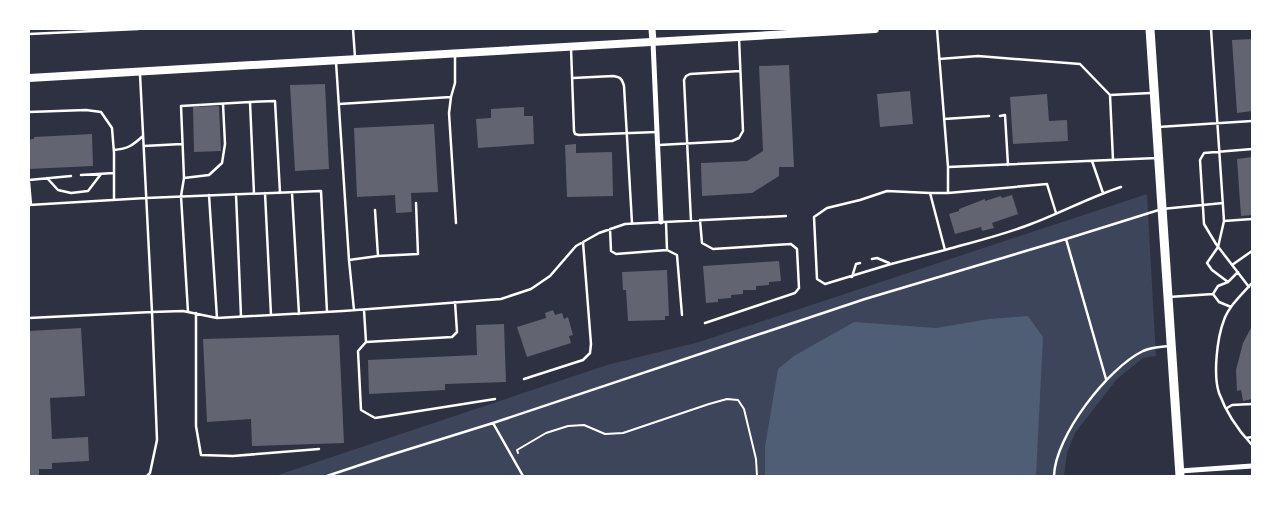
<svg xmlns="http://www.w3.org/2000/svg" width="1281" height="505" font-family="Montserrat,sans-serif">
<rect width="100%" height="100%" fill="#2d3142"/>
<path fill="#3c4559" d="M1147 194 1156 356 1143 358 1117 379 1075 433 1067 453 1064 476H275L607 365 699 342Z"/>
<path fill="#4f5d75" d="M1028 316 1043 337 1036 476H765V447L778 369 794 356 854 322 936 328 989 319Z"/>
<path fill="#626471" d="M1252 39V111L1237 113 1232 40Z
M789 65 794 167H779V176L752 193 702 196 701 163 747 161 763 151 759 66Z
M325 84 329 169 295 171 290 85Z
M910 91 913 124 880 127 877 94Z
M1047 94 1049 121 1067 120 1068 141 1013 144 1010 97Z
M219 106 221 151 194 152 193 107Z
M524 107V116H533L534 144 478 148 476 119 491 118V109Z
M434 124 438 192 411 193 412 212 396 213 395 195 357 197 354 128Z
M92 134 93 166 29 169V143L31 139H34V137Z
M576 144V153L612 152 613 196 567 197 565 145Z
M1252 157V215L1241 216 1237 159Z
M1012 195 1018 214 992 223 994 228 982 231 981 227 955 234 949 214 959 211V209L985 199V201L1001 196 1002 198Z
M779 261 781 281 769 282V285L756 286V290H743V294L731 295V298L718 299V302L706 303 703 266Z
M667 270 669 316H665V320L628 321 626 290H623L622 272Z
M553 310 555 315 562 313 564 319 568 317 573 335 569 336 571 343 527 357 517 327 546 318 545 313Z
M504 324 506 382 445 384V390L369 394 368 360 477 355 476 325Z
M1252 326V399L1243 401 1241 390 1237 391 1236 370 1243 343Z
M81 328 85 396 50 398 52 439 88 437 89 461 52 463V469H39V476H29V331Z
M339 335 344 443 252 446 251 419 207 422 203 339Z"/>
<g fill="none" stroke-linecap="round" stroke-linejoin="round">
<path stroke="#fff" stroke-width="2" d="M518 453 517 450 546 433 568 426 584 425 605 434 623 433 709 404 727 399 738 400 744 409 756 459 757 476"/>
<path stroke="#fff" stroke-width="2.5" d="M353 29 355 57
M937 29 948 167 1157 158
M1211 29 1224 221 1218 247 1207 263 1212 270 1228 282
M29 34 138 29
M571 48 574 131 575 134 579 135 657 132
M455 55V83L451 97 449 113 456 223
M939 59 978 56 1080 64 1110 95 1113 160
M336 62 349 260 354 310
M140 74 152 312 183 311 217 318 343 311 501 299 531 289 550 276 576 246 599 233 625 224 786 216
M573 78 613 76C621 77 622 79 624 86L632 223
M1110 95 1151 93
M339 104 451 97
M29 112 86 110 101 112 112 128 114 153V200
M1000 116 1005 115 1008 165
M944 119 989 116
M1158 127 1252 121
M659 145 732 141 739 138 743 131 739 38
M144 146 182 144
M114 150C128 149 133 145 143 136
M1092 161 1103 193
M948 167V193
M81 175 114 173
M47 178 58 190 71 193 88 191 101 174
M184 178 209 175 222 163 225 144 223 104
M29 180 71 176
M29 182 31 205
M265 193 271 315
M292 193 299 314
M930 193 887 191 860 200 827 208 814 217 817 279 825 284 891 264 945 250
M236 194 241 316
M254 194 250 102 275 101 280 193
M209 195 217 318
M29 205 146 198 321 191 327 312
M1056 213 1047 184 948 193H930L945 250C973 242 1003 235 1031 224 1061 213 1090 197 1121 187
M700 220 702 243 713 249 791 244 797 249 799 288 795 293 705 323
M691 221 684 80 686 76 690 74 740 71
M1224 221 1252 219
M666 222 667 250 677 255 682 315
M610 229 611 251 616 254 667 250
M1066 239 1106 379
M378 256 418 254 416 203
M872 259 877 258 889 263
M349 260 378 256 375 210
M1232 265 1252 251
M852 277 856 264 860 263
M1252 283C1242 294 1229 306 1224 320 1217 338 1213 375 1219 393 1226 412 1238 430 1252 445
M1249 287 1216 244 1204 224 1200 160 1204 153 1252 149
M1213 294 1218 286 1228 282 1238 272
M1213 294 1219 302 1231 307
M1169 297 1213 294
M364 310 366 342 358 351 361 410 375 418 495 399
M188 312 181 196 184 178 181 106 250 102
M196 313V426L201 455 233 456 319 449
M29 318 152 312 157 440 150 473 147 476
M366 342 452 337 457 332 455 302
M524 379 583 360 590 353 591 344 583 242
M1227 408 1232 405 1252 404
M493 423 523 476
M1246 438 1252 437
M327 476 387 456 493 423 865 299 1066 239 1162 209 1223 203
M1054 476C1055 436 1108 368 1143 351 1152 347 1160 347 1169 346"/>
<path stroke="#fff" stroke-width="5" d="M653 42 661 222
M1180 471 1252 466"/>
<path stroke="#fff" stroke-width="7" d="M652 29 653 42"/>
<path stroke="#fff" stroke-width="8" d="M29 78 875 29"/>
<path stroke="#fff" stroke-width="9" d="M1150 29 1180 476"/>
</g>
<rect width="1281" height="505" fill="none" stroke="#ffffff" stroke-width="60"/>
</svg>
